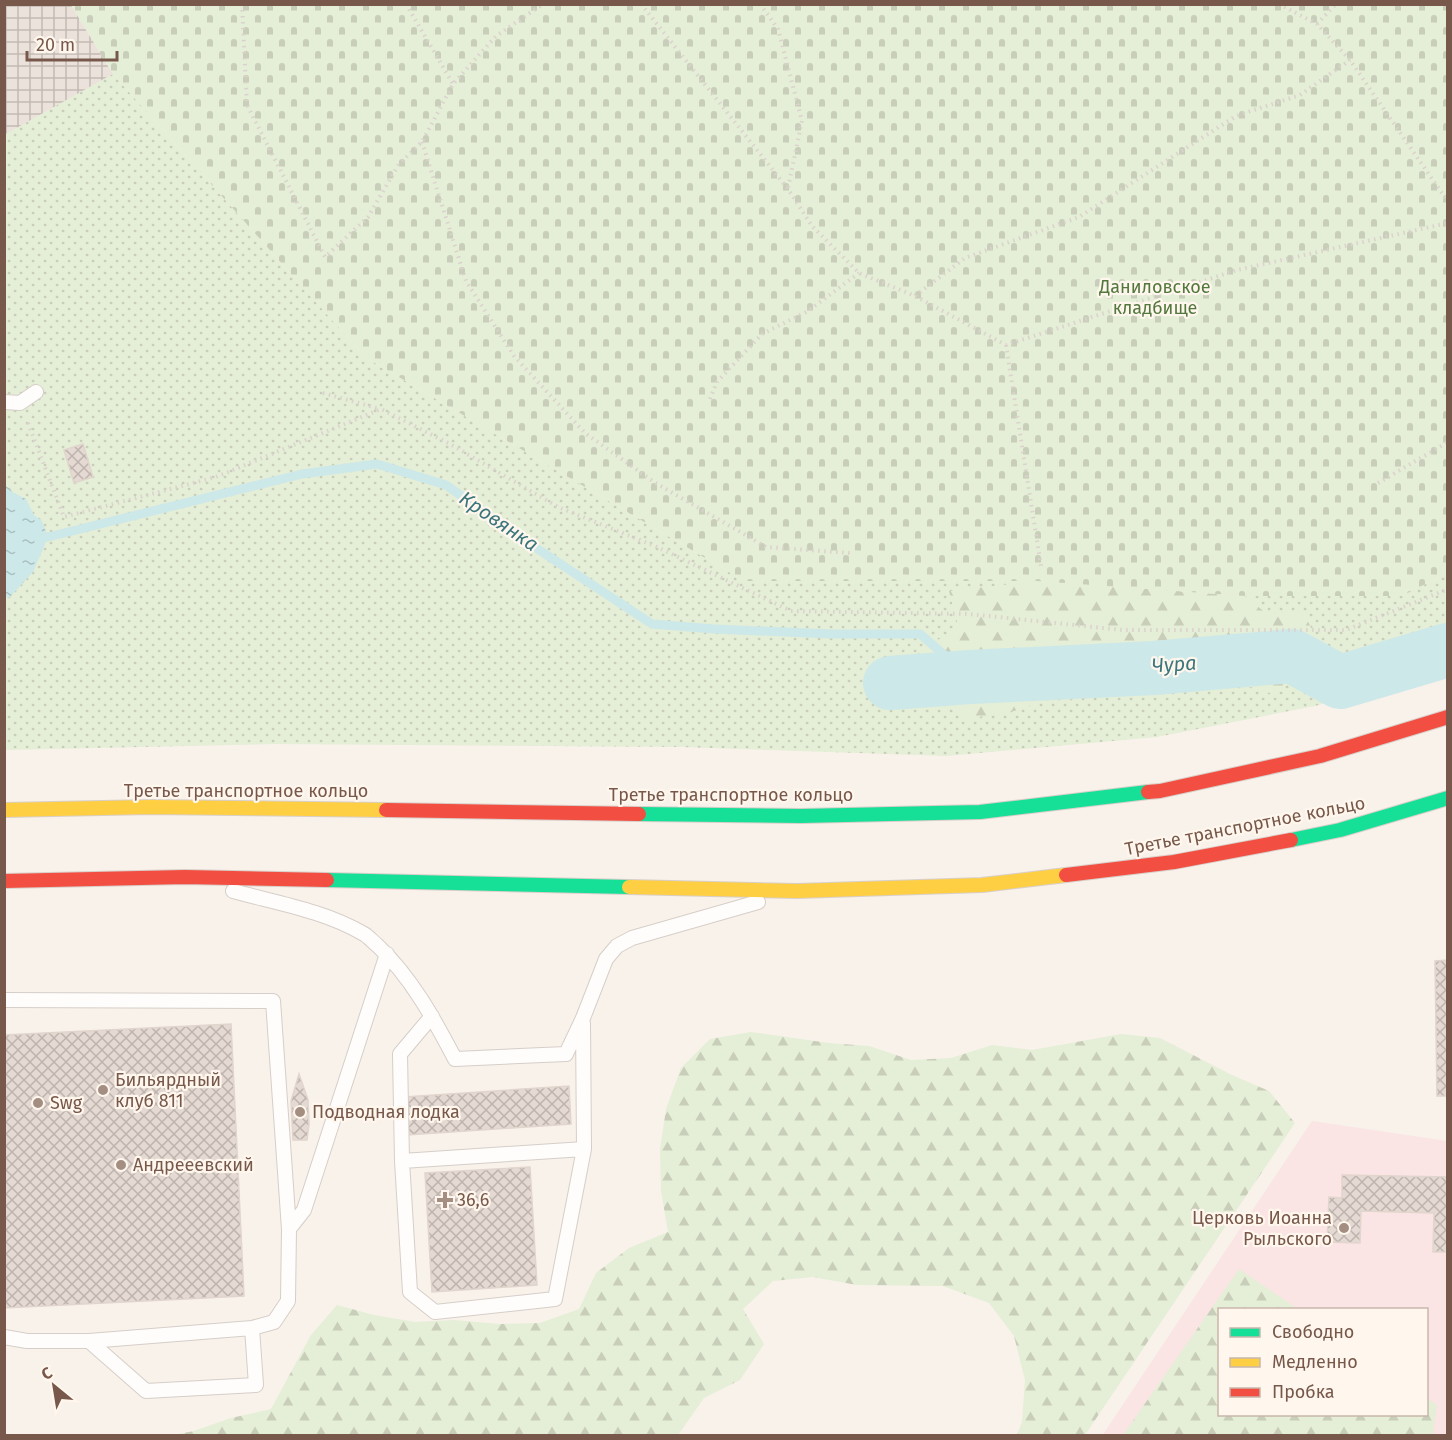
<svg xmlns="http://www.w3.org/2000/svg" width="1452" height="1440" font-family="'Fira Sans',sans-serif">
<defs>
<pattern id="industrial-grid" width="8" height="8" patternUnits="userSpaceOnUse" patternTransform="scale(1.5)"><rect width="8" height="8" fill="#ebe2dc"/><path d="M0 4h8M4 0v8" fill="none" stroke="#c3bab4"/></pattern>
<pattern id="grass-dots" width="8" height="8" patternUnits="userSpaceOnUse" patternTransform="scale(1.5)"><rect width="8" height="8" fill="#e5eed6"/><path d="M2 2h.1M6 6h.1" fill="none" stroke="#c8ceb9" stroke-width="1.8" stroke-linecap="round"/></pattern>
<pattern id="forest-firs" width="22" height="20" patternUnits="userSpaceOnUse" patternTransform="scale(1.5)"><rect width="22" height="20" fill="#e5eed6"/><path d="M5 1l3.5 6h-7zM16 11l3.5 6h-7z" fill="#c8ceb9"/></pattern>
<pattern id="cemetery-stones" width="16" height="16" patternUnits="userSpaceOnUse" patternTransform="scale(1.5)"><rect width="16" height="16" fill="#e5eed6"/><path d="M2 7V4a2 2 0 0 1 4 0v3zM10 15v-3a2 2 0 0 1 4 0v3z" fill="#c8ceb9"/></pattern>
<pattern id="water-ripples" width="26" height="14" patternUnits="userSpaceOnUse" patternTransform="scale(1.5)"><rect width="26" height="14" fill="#cce8e9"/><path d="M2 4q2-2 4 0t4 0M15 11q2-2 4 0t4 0" fill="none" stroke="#aabfbf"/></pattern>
<pattern id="building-cross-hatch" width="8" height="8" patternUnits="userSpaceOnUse" patternTransform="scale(1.5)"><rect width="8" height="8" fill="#e4dad3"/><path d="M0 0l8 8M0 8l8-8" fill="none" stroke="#beb4ad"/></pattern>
</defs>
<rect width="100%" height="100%" fill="#f8f2eb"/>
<path fill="url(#industrial-grid)" d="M5 5H71L113 74 5 135Z"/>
<path fill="#fae4e4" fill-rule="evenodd" d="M1312 1121 1447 1141V1435L1102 1436ZM1220 1310H1426V1414H1220Z"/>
<path fill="url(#grass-dots)" d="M113 74 365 357 744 581H1037L1245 596H1402L1447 573V668L1315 706 1157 737 946 756 681 747 273 744 5 750 4 135Z"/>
<path fill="url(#forest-firs)" d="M1037 581 1245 596 1267 614 1303 612 1319 643 1294 677 1273 694 1244 685 1211 682 1171 688 1119 687 1065 694 1014 711 966 719 916 655 958 626 949 591Z
M751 1032 829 1043 869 1046 911 1060 951 1058 992 1045 1032 1050 1121 1034 1160 1038 1232 1075 1269 1091 1295 1123 1085 1435H1017L1022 1422 1025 1380 1014 1336 989 1303 943 1286 857 1285 813 1277 773 1281 743 1309 764 1344 740 1380 704 1398 678 1435H173L194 1431 231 1418 271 1409 311 1335 337 1305 374 1315 415 1322 454 1320 500 1324 540 1323 579 1309 596 1273 629 1248 668 1232 661 1191 660 1150 666 1109 681 1068 710 1039Z
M1239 1269 1298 1309 1220 1310V1414H1426L1427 1398 1437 1405 1433 1435H1123Z"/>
<path fill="url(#cemetery-stones)" d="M71 5H1447V573L1402 596H1245L1037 581H744L365 357 113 74Z"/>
<path fill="url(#water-ripples)" d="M5 485 14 493 26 499 34 515 42 521 48 537 33 572 9 598 4 596Z"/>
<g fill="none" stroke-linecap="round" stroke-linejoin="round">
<path stroke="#cce8e9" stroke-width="9" d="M37 536 48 537 302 474 377 464 446 485 527 542 652 624 714 629 831 634H920L970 677"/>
<path stroke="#cce8e9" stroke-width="54" d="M890 683 970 677 1154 668 1292 656 1340 682 1448 650"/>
</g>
<path fill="url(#building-cross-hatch)" stroke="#e1d5cd" stroke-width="1.5" d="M83 444 93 477 74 483 64 450Z
M1448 960V1096H1437L1435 961Z
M231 1024 244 1296 4 1308V1035Z
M299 1074 308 1100 309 1124 307 1140H293L291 1101Z
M569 1086 571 1124 407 1135 405 1097Z
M530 1167 537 1285 432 1292 425 1173Z
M1342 1175 1448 1177V1252H1433L1434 1213 1361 1211 1360 1243 1327 1242 1329 1197 1342 1198Z"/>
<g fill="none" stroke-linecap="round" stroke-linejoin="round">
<g stroke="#d6cec8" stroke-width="16">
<path id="lane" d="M4 402 20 403 36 392
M233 891C277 903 325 911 364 934 369 937 373 942 378 946 411 977 434 1019 455 1059L566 1054 583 1018 606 959 617 946 632 938 758 902
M4 1000 273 1001 289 1229 288 1301 274 1322 252 1328 89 1341H27L4 1337
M432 1016 400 1054 402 1161 410 1292 435 1312 555 1299 584 1149 583 1023
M402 1161 584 1149
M289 1229 304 1210 387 954
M89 1341 146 1391 256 1385 252 1328"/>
</g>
<g stroke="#d9cfc9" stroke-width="16">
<path id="fast" d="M639 814 801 816 980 812 1148 792
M1291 840 1340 830 1448 798
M327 880 629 887"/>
</g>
<g stroke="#d9cfc9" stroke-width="16">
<path id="slow" d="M4 810 151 807 386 810
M629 887 797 891 982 885 1066 875"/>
</g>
<g stroke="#d9cfc9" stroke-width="16">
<path id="jam" d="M1148 792 1160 791 1320 756 1448 717
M386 810 639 814
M1066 875 1174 862 1291 840
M4 881 185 877 327 880"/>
</g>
<path stroke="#dbd2ce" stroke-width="4" stroke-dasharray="1.5 4.5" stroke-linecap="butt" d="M242 4 247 105 325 257 368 217 399 164 422 142 453 84 496 36 543 4
M406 4 453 84
M641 4 788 189 812 226 859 273 915 296 1006 345 1237 270 1448 223
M760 4 778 29 802 121 788 188
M1279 4 1317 24 1350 60 1448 202
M195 6 197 4
M1317 24 1336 4
M422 142 466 281 514 356 585 433 654 482 766 547 850 553
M915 296 965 258 1079 217 1236 116 1300 95 1350 60
M1006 345 1041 566
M323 393 380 409
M710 399 717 382 762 334 808 311 859 273
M28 423 64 517 216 477 381 409 450 444 558 507 655 546 791 611 969 614 1122 630H1346L1448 589
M1378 483 1448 442"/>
<use href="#lane" stroke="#fefdfc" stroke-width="14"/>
<use href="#fast" stroke="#16e098" stroke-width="14"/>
<use href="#slow" stroke="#ffcf43" stroke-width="14"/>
<use href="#jam" stroke="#f24e42" stroke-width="14"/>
</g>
<g fill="#a48e82" stroke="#fff7ed" stroke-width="2">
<circle cx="103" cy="1090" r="6"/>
<circle cx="38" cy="1103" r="6"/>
<circle cx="300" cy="1112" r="6"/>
<circle cx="121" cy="1165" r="6"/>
<path d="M442 1191h6v6h6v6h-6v6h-6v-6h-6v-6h6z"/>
<circle cx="1344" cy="1228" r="6"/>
</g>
<g text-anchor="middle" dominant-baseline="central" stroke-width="4.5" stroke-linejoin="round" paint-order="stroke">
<g font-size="18" fill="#52783e" stroke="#fff7ed">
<text x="1155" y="287">Даниловское<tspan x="1155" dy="21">кладбище</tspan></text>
</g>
<g font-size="18" fill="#77584a" stroke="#fff7ed">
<text x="246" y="791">Третье транспортное кольцо</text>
<text x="731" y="795">Третье транспортное кольцо</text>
<text transform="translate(1245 826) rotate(-11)">Третье транспортное кольцо</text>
</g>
<g font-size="18" fill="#77584a" stroke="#fff7ed" text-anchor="start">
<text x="115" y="1080">Бильярдный<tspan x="115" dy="21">клуб 811</tspan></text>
<text x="50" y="1103">Swg</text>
<text x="312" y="1112">Подводная лодка</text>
<text x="133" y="1165">Андрееевский</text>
<text x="457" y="1200">36,6</text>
<text x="1332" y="1218" text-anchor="end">Церковь Иоанна<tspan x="1332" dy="21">Рыльского</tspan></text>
</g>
<g font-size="20" font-style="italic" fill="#3c767d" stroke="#fff7ed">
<text transform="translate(499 521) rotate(34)">Кровянка</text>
<text transform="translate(1174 664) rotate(-4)">Чура</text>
</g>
</g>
<rect width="1452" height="1440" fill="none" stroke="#77584a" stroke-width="12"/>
<rect x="1218" y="1308" width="210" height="108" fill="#fff7ed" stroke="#c9b7ac" stroke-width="1.5"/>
<rect x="1230" y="1328" width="30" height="9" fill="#16e098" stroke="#c9b7ac" stroke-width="1.5"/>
<text x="1272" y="1338" font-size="18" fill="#77584a">Свободно</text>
<rect x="1230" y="1358" width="30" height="9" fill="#ffcf43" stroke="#c9b7ac" stroke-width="1.5"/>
<text x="1272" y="1368" font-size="18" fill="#77584a">Медленно</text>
<rect x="1230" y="1388" width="30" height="9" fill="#f24e42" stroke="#c9b7ac" stroke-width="1.5"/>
<text x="1272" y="1398" font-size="18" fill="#77584a">Пробка</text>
<g transform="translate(54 1386) rotate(330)" stroke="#fff7ed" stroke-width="4.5" paint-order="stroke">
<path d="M0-4.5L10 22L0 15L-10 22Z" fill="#77584a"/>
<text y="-9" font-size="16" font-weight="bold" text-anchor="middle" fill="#77584a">С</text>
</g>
<path d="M27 51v9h90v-9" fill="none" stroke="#77584a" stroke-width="3"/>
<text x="36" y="51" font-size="18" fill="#77584a" stroke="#fff7ed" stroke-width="4.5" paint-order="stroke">20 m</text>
</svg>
